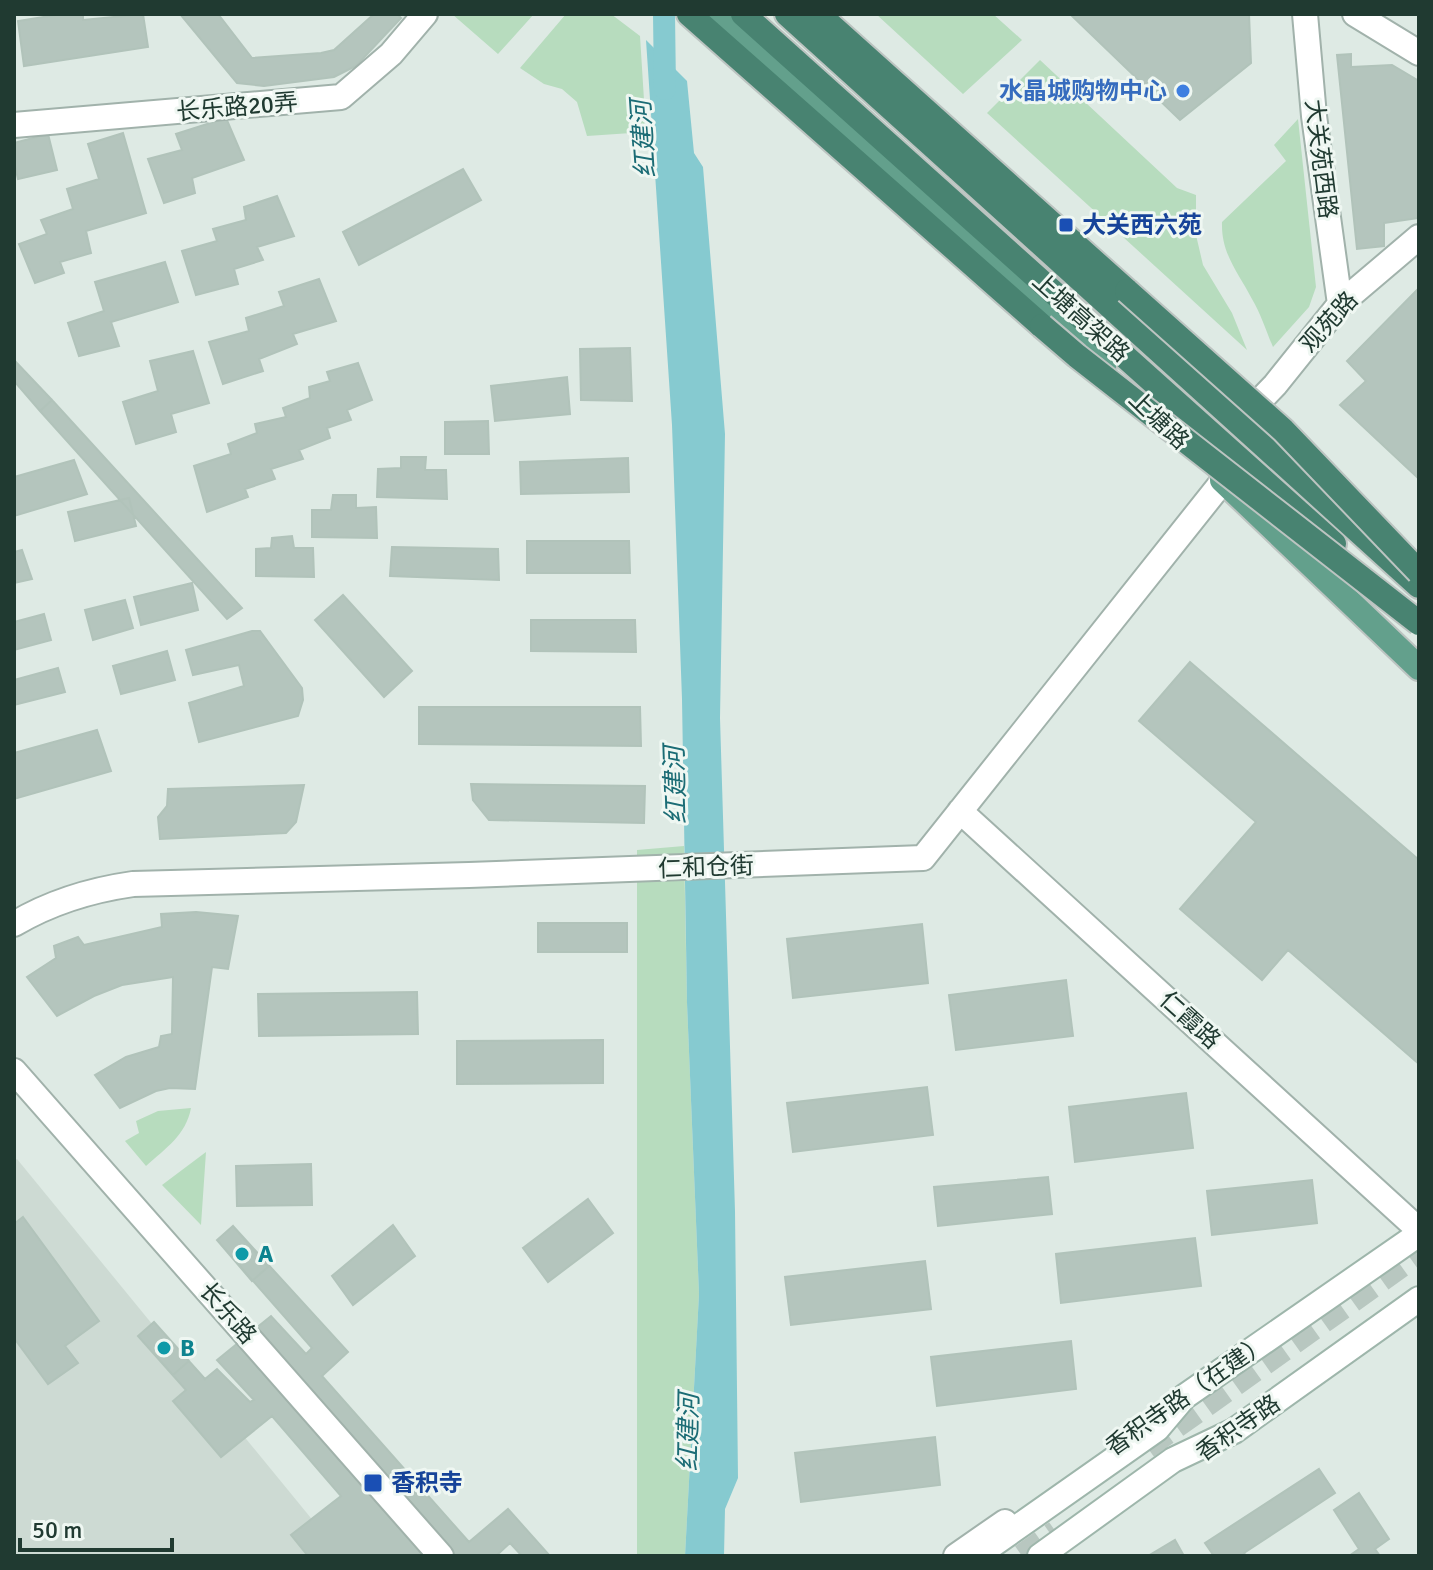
<svg xmlns="http://www.w3.org/2000/svg" width="1433" height="1570" font-family="Signika,'Noto Sans SC',sans-serif">
<rect width="100%" height="100%" fill="#deeae4"/>
<path fill="#cddad3" d="M17 1159 342 1556H14V1161Z"/>
<path fill="#b7dcbe" d="M452 14H534L498 54Z
M566 14H611L640 36 646 132 587 136 577 102 562 89 544 84 520 68Z
M876 14H993L1022 40 963 94Z
M1040 60 1177 188 1196 195V235L1203 265 1232 313 1247 350 987 113Z
M1298 119 1316 287 1309 307 1273 347C1266 331 1261 314 1252 299 1238 272 1221 254 1222 222L1286 161 1274 145Z
M684 846 687 1003 699 1294 685 1556H637V850Z
M191 1108C186 1135 166 1148 146 1166L125 1141 139 1133 136 1121 158 1111Z
M206 1152 201 1225 162 1185Z"/>
<path fill="#86cad0" d="M646 40 687 81 694 153 703 167 725 434 720 718 735 1211 738 1478 725 1509 724 1556H685L699 1294 687 1003 682 699 672 425Z"/>
<g fill="none" stroke-linecap="round" stroke-linejoin="round">
<path stroke="#86cad0" stroke-width="22" d="M664 14 665 89"/>
</g>
<path fill="#b4c5bd" stroke="#b1c3ba" stroke-width="2" d="M62 14H83V20L143 14 148 47 24 66 18 21Z
M180 14H218L252 58 321 53 334 50 374 14H397L401 18 356 66 334 77 264 86 237 83Z
M1070 14H1249L1251 63 1180 120Z
M1351 54V67L1392 65 1419 81V218L1384 223V246L1357 249 1337 55Z
M226 118 244 160 192 178 195 193 164 203 148 159 182 150 176 134Z
M123 133 146 213 86 231 91 253 60 262 64 273 35 283 19 244 47 234 41 220 73 209 67 189 99 179 88 144Z
M48 134 57 170 18 179 14 162V143Z
M463 169 481 200 359 265 343 232Z
M277 196 294 236 257 247 263 260 234 269 238 284 196 295 182 251 217 241 213 229 246 220 244 207Z
M165 262 178 302 111 322 119 346 79 356 68 323 104 311 95 282Z
M319 279 336 321 293 334 297 344 259 359 263 371 223 384 209 342 249 331 246 318 284 306 279 292Z
M1419 288V479L1340 405 1366 381 1347 361Z
M630 348 632 401 581 400 580 349Z
M193 351 209 403 171 414 176 432 136 444 123 402 158 391 150 361Z
M14 360 52 400 40 411 14 381Z
M358 363 372 400 347 410 351 420 327 428 330 438 299 450 303 459 271 469 275 479 245 489 248 497 207 512 194 466 231 454 228 444 257 433 255 424 286 417 283 408 310 398 309 387 330 381 327 372Z
M567 377 570 414 495 421 491 386Z
M52 400 242 608 227 619 40 411Z
M488 421 489 454H445V422Z
M401 457H426L425 470H446L447 499 377 497 378 469 401 468Z
M628 458 629 492 521 494 520 462Z
M74 460 87 494 14 516V477Z
M333 495H356V508L376 507 377 538 312 537V510H331Z
M129 498 136 526 75 541 68 512Z
M292 536 294 548H313L314 577 256 576V549L271 548 272 538Z
M527 541H629L630 573H527Z
M392 547 498 549 499 580 390 576Z
M22 550 32 579 14 583V552Z
M192 583 198 610 141 625 134 597Z
M343 595 412 671 384 697 315 620Z
M125 600 133 628 93 640 85 610Z
M44 614 51 640 14 650V622Z
M531 620H635L636 652 531 651Z
M252 631H260L302 688 303 700 298 716 199 742 189 703 244 686 239 665 193 675 186 650Z
M167 651 175 680 121 694 113 666Z
M1190 662 1419 860V1064L1288 950 1262 980 1180 909 1256 822 1139 721Z
M58 668 65 692 14 705V680Z
M419 707H640L641 746 419 744Z
M97 730 111 771 14 799V753Z
M471 784 645 786 644 823 489 820 473 800Z
M304 785 296 822 286 833 160 839 158 817 167 806 168 789Z
M196 912 238 916 228 969 212 967 195 1089 170 1088 156 1091 120 1108 95 1075 126 1057 159 1047 161 1036 172 1034 173 977 122 985 94 996 57 1016 27 977 56 958 54 946 78 937 84 945 162 927 161 914Z
M538 923H627V952H538Z
M922 924 928 983 793 998 787 939Z
M1066 980 1073 1036 956 1050 949 995Z
M417 992 418 1034 259 1036 258 994Z
M603 1040V1083L457 1084V1041Z
M927 1087 933 1135 793 1152 787 1103Z
M1186 1093 1193 1148 1075 1162 1069 1107Z
M311 1164 312 1205 237 1206 236 1166Z
M1048 1177 1052 1214 938 1226 934 1187Z
M1312 1180 1317 1223 1212 1235 1207 1191Z
M588 1199 613 1233 548 1282 523 1248Z
M23 1217 99 1321 65 1346 78 1363 48 1384 14 1338V1224Z
M393 1225 415 1256 353 1305 332 1276Z
M233 1226 348 1352 322 1376 469 1542 508 1509 550 1556H522L510 1543 496 1556H308L291 1535 341 1496 272 1416 221 1457 173 1401 186 1390 138 1336 154 1322 205 1379 217 1369 250 1402 254 1400 217 1360 271 1316 306 1354 312 1348 217 1240Z
M233 1226 268 1267 252 1281 217 1240Z
M1195 1238 1201 1286 1061 1303 1056 1254Z
M925 1261 931 1309 791 1325 785 1277Z
M154 1322 189 1361 173 1375 138 1336Z
M1071 1341 1076 1389 937 1406 931 1357Z
M935 1437 940 1485 801 1502 795 1453Z
M1319 1469 1335 1493 1244 1553 1246 1556H1214L1205 1543Z
M1359 1493 1389 1539 1375 1549 1380 1556H1349L1359 1549 1334 1510Z
M1175 1540 1184 1556H1148Z"/>
<g fill="none" stroke-linecap="round" stroke-linejoin="round">
<path stroke="#b8c7c0" stroke-width="24" stroke-dasharray="24 12" stroke-linecap="butt" d="M1147 1447 1419 1253
M1022 1556 1056 1532"/>
<g stroke="#a1b2ab" stroke-width="28">
<path id="minor" d="M1305 14 1314 116 1340 304
M1355 14 1419 53
M14 125 341 97 391 54 425 14
M1247 414 1275 385 1340 304 1419 237
M960 811 1419 1230
M14 924C51 902 91 890 133 884L469 875 923 858 1223 481"/>
</g>
<g stroke="#a1b2ab" stroke-width="28">
<path id="tertiary" d="M14 1071 441 1556
M956 1556 1005 1522"/>
</g>
<g stroke="#9eb6ab" stroke-width="28">
<path id="secondary" d="M985 1550 1157 1429 1184 1397 1419 1234
M1040 1556 1173 1460 1234 1431 1419 1299"/>
</g>
<g stroke="#bcc4c1" stroke-width="28">
<path id="primary" d="M718 14 1012 277 1104 366
M1222 480 1419 668"/>
</g>
<g stroke="#bcc4c1" stroke-width="28">
<path id="trunk" d="M689 14 1042 326
M743 14 1334 544
M787 14 1419 586
M818 14 1127 291"/>
</g>
<use href="#minor" stroke="#fff" stroke-width="24"/>
<use href="#tertiary" stroke="#fff" stroke-width="24"/>
<use href="#secondary" stroke="#fff" stroke-width="24"/>
<use href="#primary" stroke="#63a08c" stroke-width="24"/>
<use href="#trunk" stroke="#488371" stroke-width="24"/>
<g stroke="#bcc4c1" stroke-width="28" stroke-linecap="butt">
<path id="trunk-bridge" d="M1127 291 1283 430 1419 572
M1042 326 1077 356 1419 623"/>
</g>
<use href="#trunk-bridge" stroke="#488371" stroke-width="24"/>
</g>
<circle fill="#3f7fe0" stroke="#eff7f2" stroke-width="3" cx="1183" cy="91" r="8"/>
<g fill="#1a4fb4" stroke="#eff7f2" stroke-width="3">
<rect x="1058" y="217" width="16" height="16" rx="4"/>
<rect x="363" y="1473" width="20" height="20" rx="4"/>
</g>
<g fill="#0f9aa8" stroke="#eff7f2" stroke-width="3">
<circle cx="242" cy="1254" r="8"/>
<circle cx="164" cy="1348" r="8"/>
</g>
<g text-anchor="middle" dominant-baseline="central" stroke-width="6" stroke-linejoin="round" paint-order="stroke">
<g font-size="24" font-weight="bold" fill="#366cbe" stroke="#eff7f2" text-anchor="end">
<text x="1167" y="91">水晶城购物中心</text>
</g>
<g font-size="24" fill="#203a31" stroke="#eff7f2">
<text transform="translate(237 107) rotate(-5)">长乐路20弄</text>
<text transform="translate(1321 159) rotate(83)">大关苑西路</text>
<text transform="translate(1081 317) rotate(42)">上塘高架路</text>
<text transform="translate(1329 322) rotate(-48)">观苑路</text>
<text transform="translate(1159 420) rotate(44)">上塘路</text>
<text transform="translate(706 867) rotate(-2)">仁和仓街</text>
<text transform="translate(1190 1020) rotate(42)">仁霞路</text>
<text transform="translate(228 1313) rotate(49)">长乐路</text>
<text transform="translate(1187 1395) rotate(-35)">香积寺路（在建）</text>
<text transform="translate(1238 1428) rotate(-35)">香积寺路</text>
</g>
<g font-size="24" font-weight="bold" fill="#164399" stroke="#eff7f2" text-anchor="start">
<text x="1082" y="225">大关西六苑</text>
<text x="391" y="1483">香积寺</text>
</g>
<g font-size="24" font-weight="bold" fill="#0d838f" stroke="#eff7f2" text-anchor="start">
<text x="258" y="1254">A</text>
<text x="180" y="1348">B</text>
</g>
<g font-size="26" font-style="italic" fill="#1b6c75" stroke="#eff7f2">
<text transform="translate(644 139) rotate(-94)">红建河</text>
<text transform="translate(676 785) rotate(-92)">红建河</text>
<text transform="translate(689 1432) rotate(-89)">红建河</text>
</g>
</g>
<rect width="1433" height="1570" fill="none" stroke="#203a31" stroke-width="32"/>
<path d="M20 1538v12h152v-12" fill="none" stroke="#203a31" stroke-width="4"/>
<text x="32" y="1538" font-size="24" fill="#203a31" stroke="#eff7f2" stroke-width="6" paint-order="stroke">50 m</text>
</svg>
